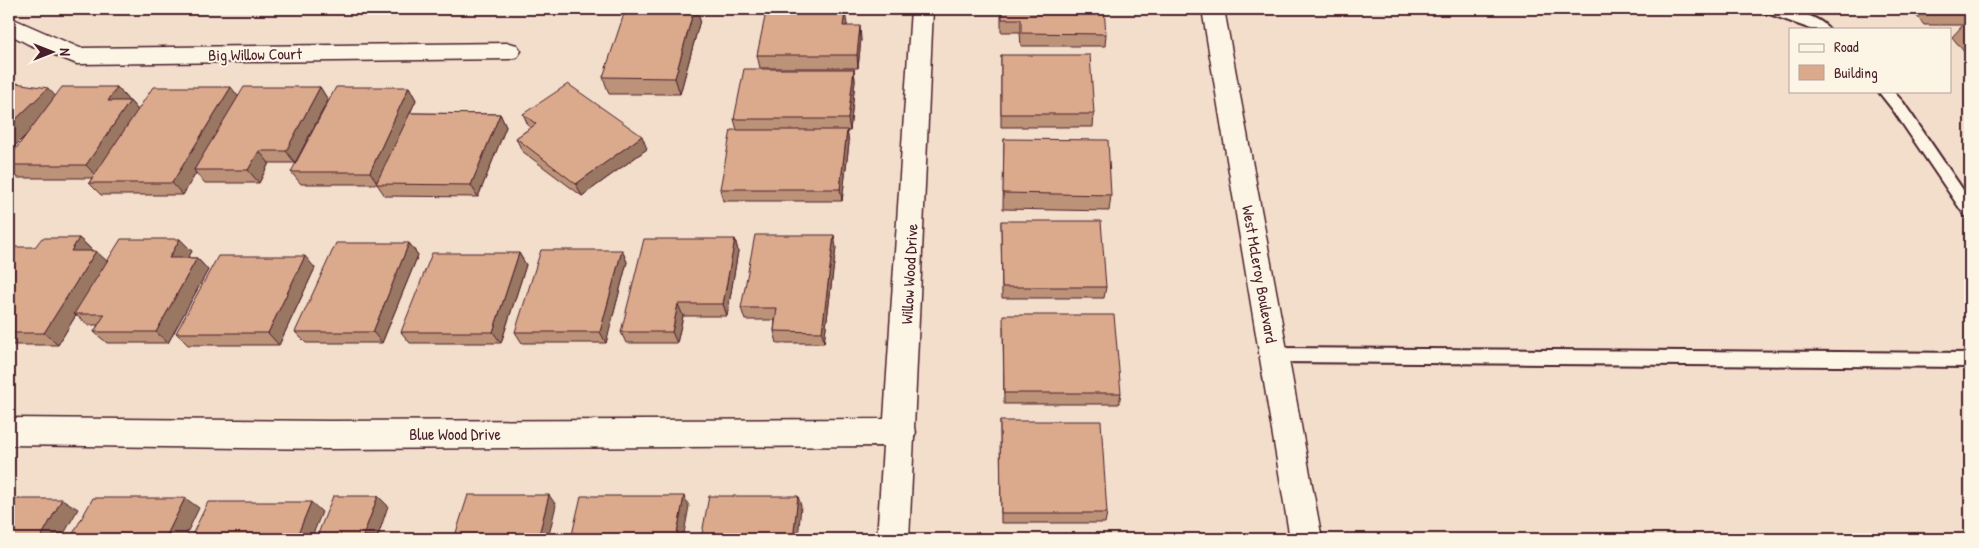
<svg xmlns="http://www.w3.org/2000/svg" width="1979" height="548" font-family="'Patrick Hand',sans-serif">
<rect width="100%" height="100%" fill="#f2decb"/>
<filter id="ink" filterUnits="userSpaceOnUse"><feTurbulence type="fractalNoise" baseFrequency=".02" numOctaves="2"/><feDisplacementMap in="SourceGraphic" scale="10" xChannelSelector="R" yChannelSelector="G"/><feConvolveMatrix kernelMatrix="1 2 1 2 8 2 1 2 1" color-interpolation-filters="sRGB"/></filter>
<g filter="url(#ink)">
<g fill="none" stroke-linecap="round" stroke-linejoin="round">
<g stroke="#4a1f2b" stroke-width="4">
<path id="service" d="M1763 9C1782 9 1816 12 1829 29H1811L1764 12Z
M1878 91H1893L1903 102 1970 200V218L1965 216 1893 110Z
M1274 348 1970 353V367L1274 362 1268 360 1265 355 1268 350Z"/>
</g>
<g stroke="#4a1f2b" stroke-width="3">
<path id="minor" d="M911 9H933L914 428 916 432 914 437 909 539H877L883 446 330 449 9 445V418L330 421 884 419Z
M9 17 80 48 509 43 517 45 521 51 517 57 509 59 77 64 28 44 9 34Z"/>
</g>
<g stroke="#4a1f2b" stroke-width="3">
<path id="secondary" d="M1202 9H1224L1322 539H1290Z"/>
</g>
<use href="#service" fill="#fcf5e5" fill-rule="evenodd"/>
<use href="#minor" fill="#fcf5e5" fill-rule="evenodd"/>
<use href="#secondary" fill="#fcf5e5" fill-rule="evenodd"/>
</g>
<path fill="#bc9279" stroke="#4a1f2b" d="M643 9H697L700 20 680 94H609L603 77Z
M777 9H865L864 11H778Z
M1001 9 1106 34 1105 46H1021L1020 32H1001Z
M1911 9H1970V59L1952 37 1963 25H1924Z
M847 24V26L861 39 858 68H760L757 55Z
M1001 55 1094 114 1093 127H1001Z
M854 69 855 81 850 131H847L849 143 842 201H723L720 189 737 130 734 119Z
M117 87 128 100V101H130L138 110 238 96 320 87 328 100 295 163H269L259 183H205L196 173 183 195H101L89 183 92 178H17L9 170V158L27 134 9 152 55 96Z
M409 87 416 100 410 113 500 114 506 127 478 197 385 196 377 184H301L291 172Z
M523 114 647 149 582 196 522 151 516 138 530 128 529 127Z
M1004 139 1111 195 1109 211 1003 209Z
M1001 221 1106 287 1104 298H1002Z
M79 238 92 250V251L107 261 180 239 192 251 188 258H197L208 270 168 343H107L94 332 98 325H88L76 315 58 345H9V252L35 247Z
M735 239 738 251 727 316H683L677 343H626L621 332Z
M409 243 418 255 382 343H306L295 332Z
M836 247 824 343H777L774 331 775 320H745L741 308Z
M622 250 627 262 606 343H522L515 332Z
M519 253 526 265 501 343H410L401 332Z
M315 268 279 345H188L176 333Z
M1003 326 1121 393 1119 404H1004Z
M1000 421 1107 513 1105 523H1001Z"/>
<path fill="#997763" stroke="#4a1f2b" d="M694 9H697L700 20 680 94 675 78Z
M845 12 847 24 845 39 843 26Z
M860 26 861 39 858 68 857 55Z
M854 69 855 81 850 131 848 119Z
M117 87 128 100 119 114 108 101Z
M231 87 240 99 194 170 196 173 183 195 172 183Z
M320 87 328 100 295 163 286 151Z
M409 87 416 100 378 184 370 172Z
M48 88 60 101 9 152V126Z
M130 101 141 114 98 178 86 165Z
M500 114 506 127 478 197 471 185Z
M847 130 849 143 842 201 840 189Z
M642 136 647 149 582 196 576 184Z
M259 151 269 163 259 183 248 170Z
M834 235 836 247 824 343 822 332Z
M79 238 92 250 84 263 71 251Z
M180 239 192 251 181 270 169 258Z
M735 239 738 251 727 316 723 304Z
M409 243 418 255 382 343 373 332Z
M622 250 627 262 606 343 600 332Z
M96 251 109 263 74 314 76 315 58 345 44 333Z
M519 253 526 265 501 343 493 332Z
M305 256 315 268 279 345 268 333Z
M197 258 208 270 168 343 156 332Z
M678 304 683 316 677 343 672 332Z
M549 495 556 505 548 539H538Z
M378 496 388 506 377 539 363 536Z
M684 496 689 506 683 539H676Z
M798 496 801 506 798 539H793Z
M185 498 199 508 184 539H165Z
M62 499 78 509 61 539H40Z
M311 502 322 512 311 539H296Z"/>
<path fill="#dbaa8d" stroke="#4a1f2b" d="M643 9H694L675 78 603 77 625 11H642Z
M1002 9H1104L1106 34 1021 33V19H1002Z
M1932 9H1970V12H1935Z
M766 12H845L843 26H860L857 55H757Z
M1964 24H1970V31Z
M1001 55H1090L1094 114H1001Z
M744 69H854L848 119H734Z
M9 82 48 88 9 126Z
M568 84 642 136 576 184 516 138 536 124 523 114Z
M62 87H117L108 101H130L86 165H9V158Z
M153 87H231L172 183H89Z
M244 87H320L286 151H259L248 170H194Z
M336 87H409L370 172H291Z
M410 113 500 114 471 185 376 184Z
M731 130H847L840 189H720Z
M1004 139 1108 140 1111 195 1003 193Z
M1001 221H1101L1106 287H1002Z
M755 235H834L822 332 774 331 777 308H741Z
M42 238H79L71 251H96L44 333H9V252L12 247H35Z
M121 239H180L169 258H197L156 332H94L105 314H74Z
M644 239H735L723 304H678L672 332H621Z
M336 243H409L373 332H295Z
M541 250H622L600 332H515Z
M432 253H519L493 332H401Z
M218 256H305L268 333H176Z
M1003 315H1114L1121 393H1004Z
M1000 421H1101L1107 513H1001Z
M468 495H549L538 539H454Z
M333 496H378L363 536H425L424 539H316Z
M581 496H684L676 539H571Z
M709 496H798L793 539H701Z
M93 498H185L165 539H70Z
M9 499H62L40 539H9Z
M208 502H311L296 539H190Z"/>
</g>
<g text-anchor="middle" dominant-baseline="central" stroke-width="4" stroke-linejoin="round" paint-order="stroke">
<g font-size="16" fill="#4a1f2b" stroke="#fcf5e5">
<text transform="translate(255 54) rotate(-1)">Big Willow Court</text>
<text transform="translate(909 274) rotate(-87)">Willow Wood Drive</text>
<text transform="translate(1260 274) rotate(80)">West McLeroy Boulevard</text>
<text x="455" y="434">Blue Wood Drive</text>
</g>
</g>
<rect width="1979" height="548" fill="none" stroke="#fcf5e5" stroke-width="30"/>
<rect x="15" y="15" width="1949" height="518" fill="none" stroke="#4a1f2b" stroke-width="2" filter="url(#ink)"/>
<rect x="1789" y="28" width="162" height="65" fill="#fcf5e5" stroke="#b59f9b"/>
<rect x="1799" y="44" width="25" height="8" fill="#fcf5e5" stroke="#b59f9b"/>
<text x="1834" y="52" font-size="15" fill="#4a1f2b">Road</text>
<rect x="1799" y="65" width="25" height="15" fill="#dbaa8d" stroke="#b59f9b"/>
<text x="1834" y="78" font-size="15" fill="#4a1f2b">Building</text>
<g transform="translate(52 52) rotate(90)" stroke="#fcf5e5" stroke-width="4" paint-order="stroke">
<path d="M0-4L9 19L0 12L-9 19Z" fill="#4a1f2b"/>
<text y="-8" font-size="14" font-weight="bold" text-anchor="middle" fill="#4a1f2b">N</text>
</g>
</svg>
